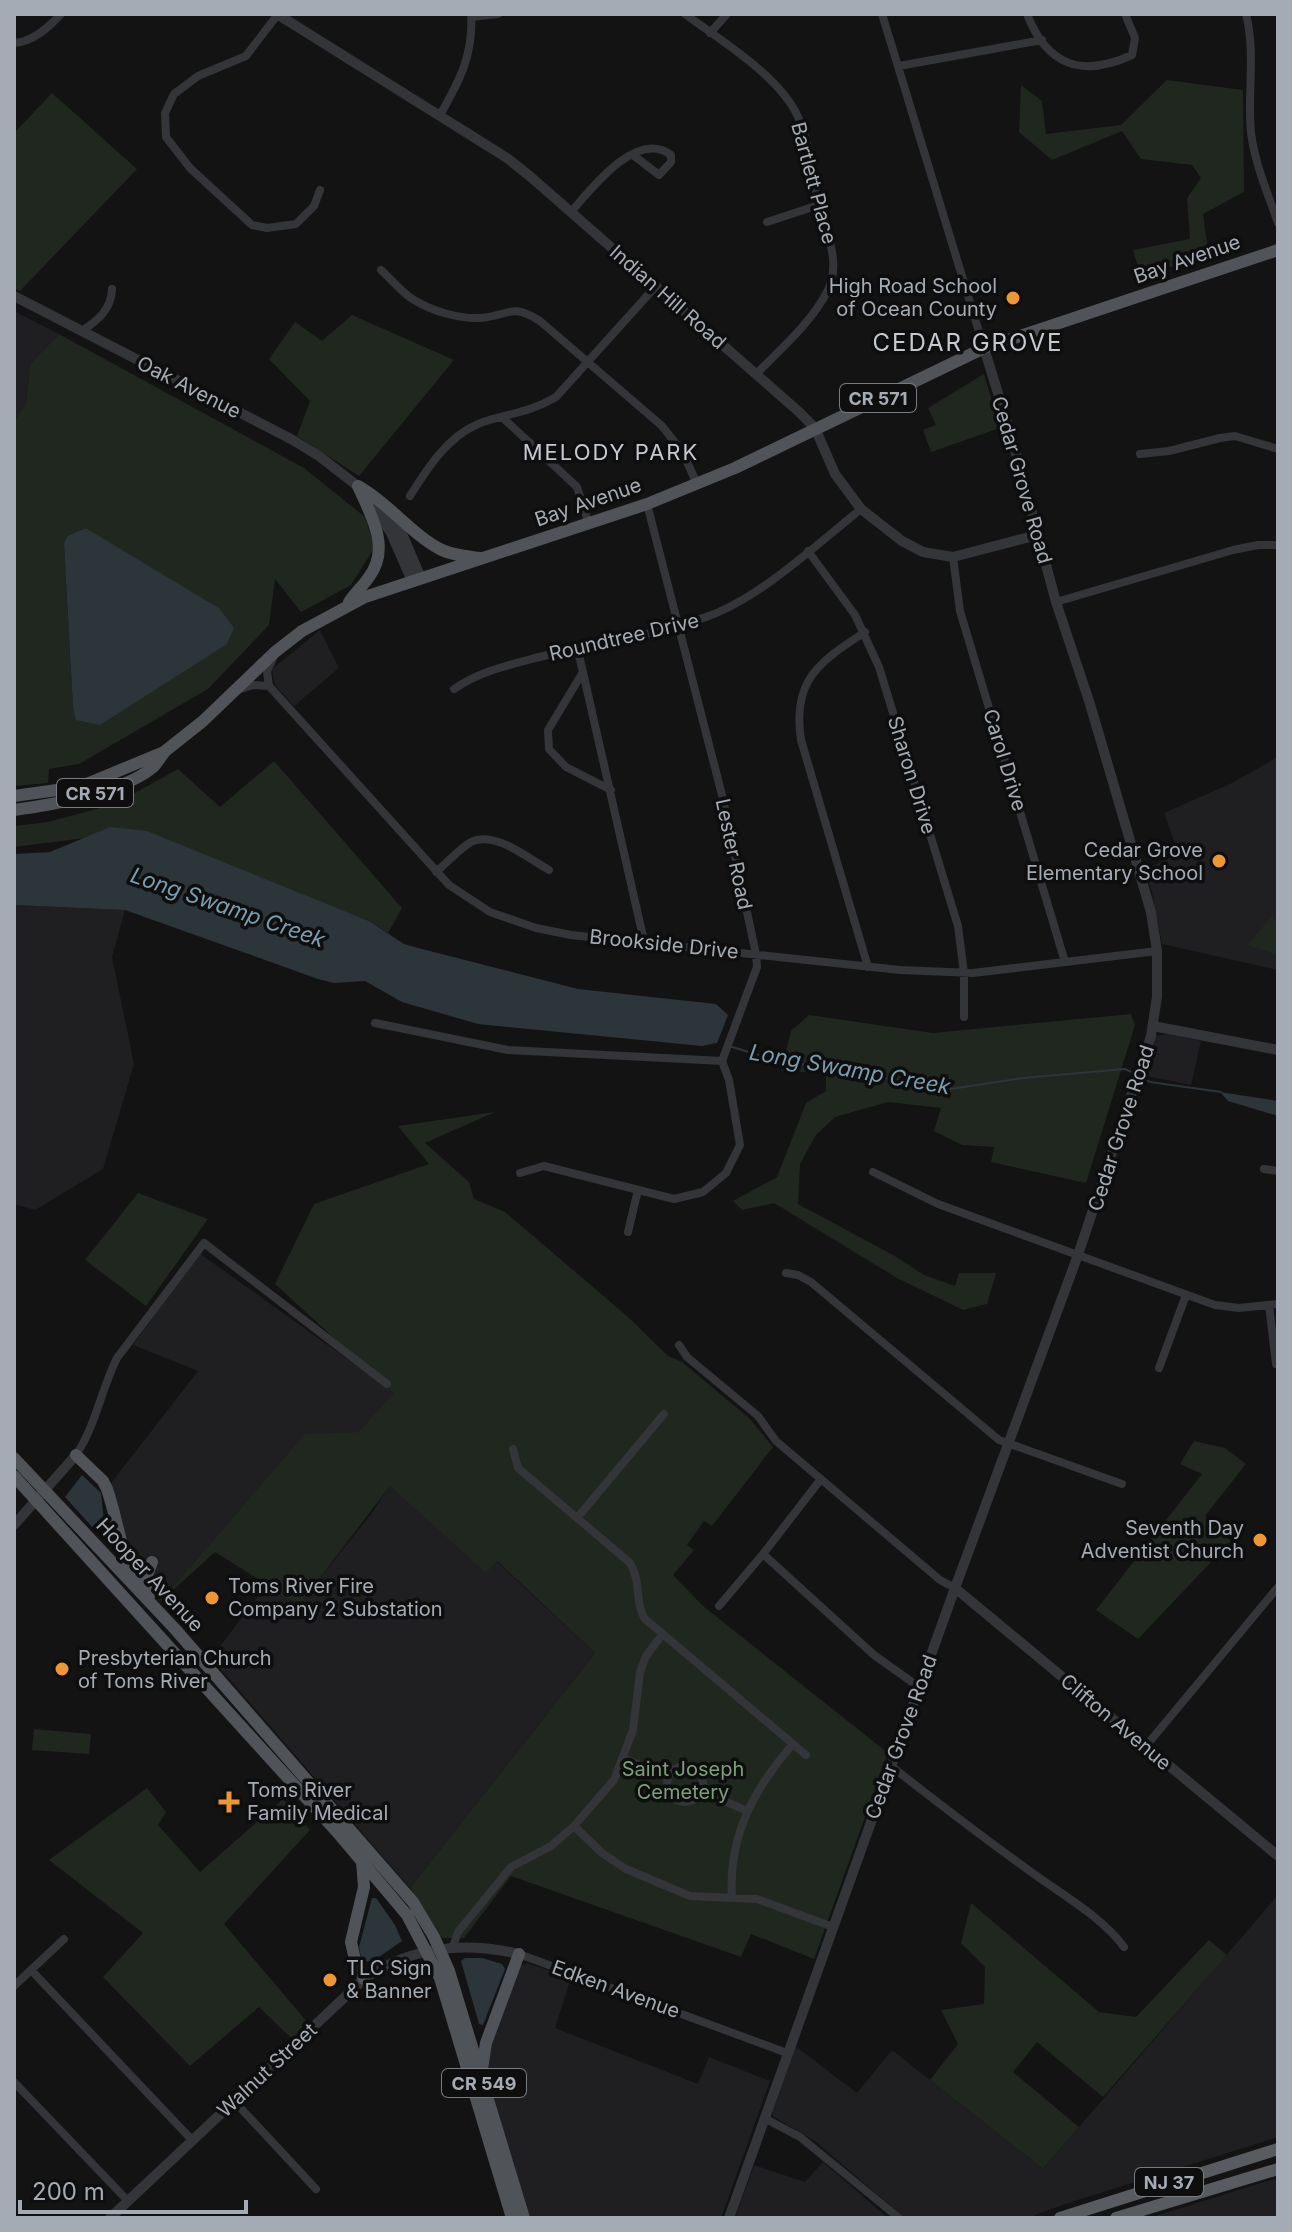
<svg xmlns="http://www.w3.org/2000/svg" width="1292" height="2232" font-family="Inter,sans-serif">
<rect width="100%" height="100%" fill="#131314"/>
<path fill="#1f1f21" d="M14 311 59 334 30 364 26 403 14 421Z
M320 630 339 668 294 706 275 685 272 669Z
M1278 757V970L1162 944 1152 892 1144 871 1178 852 1164 813 1232 783Z
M14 905 125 910 112 957 134 1064 103 1169 35 1210 14 1204Z
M1167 1034 1201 1041 1191 1085 1146 1076 1156 1036Z
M199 1253 395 1393 358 1432 305 1435 160 1602 122 1549 108 1487 198 1371 133 1345Z
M390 1485 486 1572 496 1561 595 1653 410 1888 211 1658 267 1585 299 1604 372 1513Z
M1278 1895V2137L1065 2204 1027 2218H905L816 2142 773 2116V2111L795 2046 857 2093 892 2050 1043 2169Z
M527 1963 571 1978 555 2028 698 2084 709 2057 770 2081 721 2218H529L485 2067 486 2057 519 1967Z
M823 2162 888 2218H735L754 2165 805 2182Z
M1278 2178V2218H1149L1264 2182Z"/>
<path fill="#1f271f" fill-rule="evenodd" d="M1167 80 1243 90 1244 192 1203 214 1209 258 1140 274 1133 250 1190 239 1187 198 1201 178 1192 165 1141 159 1122 131 1052 160 1019 132 1021 85 1042 101 1046 134 1121 125Z
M52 93 137 169 20 291 14 288V133Z
M352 315 454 360 359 476 297 436 310 401 269 359 295 322 322 341Z
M59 334 304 468 365 517 375 547 351 585 301 612 275 579 269 625 208 689 79 764 49 769 48 783 14 786V421L26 403 30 364ZM86 528 219 608 73 708 64 544 67 536Z
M984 374 1000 428 931 452 923 430 936 425 928 408Z
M274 761 402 908 388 933 369 921 132 832 14 847V826L48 822 115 804 178 769 220 807Z
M1271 917 1278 922V955L1247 945Z
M1131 1014 1135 1025 1086 1183 991 1162 994 1147 962 1145 934 1131 941 1108 888 1102 835 1117 816 1135 800 1164 798 1204 893 1255 924 1275 955 1286 959 1273H996L987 1304 963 1310 897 1278 774 1203 742 1210 733 1201 777 1177 806 1103 826 1091V1073L781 1071 791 1031 809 1015 933 1033Z
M495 1112 425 1143 469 1182 474 1199 505 1212 627 1316 668 1356 682 1362 750 1419 773 1447 712 1526 704 1521 687 1545 694 1550 673 1575 703 1606 888 1753 814 1959 751 1934 741 1957 511 1876 464 1938H442L410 1888 595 1653 497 1561 486 1573 390 1486 299 1605 215 1552 160 1602 305 1434 358 1432 394 1393 275 1284 314 1204 429 1164 398 1126Z
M138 1193 208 1219 146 1306 85 1260Z
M1194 1441 1225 1448 1246 1464 1205 1516 1231 1541 1138 1639 1096 1610 1202 1474 1180 1464Z
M34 1729 91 1734 89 1754 32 1750Z
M147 1788 166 1812 158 1825 200 1872 283 1799 310 1830 224 1924 308 2023 292 2039 259 2007 190 2066 103 1977 143 1933 49 1860Z
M971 1903 1099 2012 1136 2017 1209 1940 1227 1955 1103 2097 1037 2042 1013 2072 1079 2127 1043 2169 930 2080 958 2044 941 2010 984 2004 985 1967 961 1943Z"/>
<path fill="#2b353a" d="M86 528 219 608 234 628 227 644 100 725 76 720 73 708 64 544 67 536Z
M110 827 147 831 369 921 404 944 422 949 578 989 716 1004 728 1015 717 1043 702 1046 478 1024 402 1002 365 981 334 983 318 979 125 910 14 905V854L50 852Z
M1220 1092 1278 1101V1116L1228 1101Z
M82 1475 101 1493 104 1522 95 1530 65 1497Z
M372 1898H376L395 1925 402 1941 373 1961 362 1962 359 1947Z
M465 1958H482L502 1964 505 1969 483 2025 479 2024 461 1961Z"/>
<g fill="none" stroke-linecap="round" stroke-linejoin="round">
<path stroke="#2b353a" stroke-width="2" d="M729 1046 772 1059 951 1089 1023 1078 1125 1069 1136 1074
M1141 1077 1150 1082 1221 1092"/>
<path stroke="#343539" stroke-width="8" d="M278 14 246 56 198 76 174 94 165 113 166 137 190 168 252 225 267 228 296 224 314 206 320 190
M685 14C720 40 780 76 798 117 811 144 811 177 819 206 827 233 841 263 828 290 812 322 781 349 756 374
M882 14 984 348
M1027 14C1047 66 1082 78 1132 55L1135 38 1125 14
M1246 14C1256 54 1247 92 1251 133 1255 164 1268 194 1278 223
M472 17 498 14
M710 33 727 14
M14 43C33 42 49 27 61 14
M899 66 1042 40
M440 115C459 82 474 54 471 14
M571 212C592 188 637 129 671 155V162L659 175 633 155
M767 222 819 205
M381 270C391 279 402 293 414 300 432 311 459 319 480 318 509 316 510 302 540 321L662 426 683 453 697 484
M82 331C98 320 111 310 112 289
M502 417 577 487 589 524
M1140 454 1169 451 1220 438 1235 436 1278 449
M410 496C427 469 447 437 478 424 507 413 527 414 556 397L656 286
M808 551 855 615 879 667 958 926 964 973V1017
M953 557 960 611 1065 962
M1056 602 1233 550 1258 545H1278
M865 632C819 662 792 680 801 740L868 967
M577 646 644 941
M274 656 267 671 269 686 449 885 490 912 536 928 571 935 900 970 973 973 1157 951
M583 672 548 730 549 749 566 767 611 790
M454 689C477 673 501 667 528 660 586 644 650 637 706 617 759 599 817 544 861 509
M238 690 253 685 269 686
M436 872C447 863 459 849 471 842 495 830 529 859 549 870
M375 1023 508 1050 722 1061
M1264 1169 1278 1171
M873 1172 938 1204 1215 1305 1239 1308 1278 1304
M520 1173 544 1166 674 1199 703 1192 726 1173 740 1145 729 1080 722 1061 757 967 756 954 722 795 647 504
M628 1232 638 1190
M786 1273 798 1275 811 1282 999 1440 1122 1484
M1269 1305 1276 1364
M679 1345 687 1357 758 1416 776 1441 940 1580 955 1588
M1159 1368 1186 1295
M513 1449 518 1468 629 1562C642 1580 634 1602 645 1619L806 1755
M76 1455C96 1425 101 1390 117 1358L204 1243 387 1384
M577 1518 664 1414
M763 1554 874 1655 919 1687
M719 1606 763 1554 821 1479
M1146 1746 1278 1587
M623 1758 668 1777
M667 1784a18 18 0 1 1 36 0a18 18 0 1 1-36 0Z
M891 1766C938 1803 985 1839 1034 1874 1064 1896 1102 1917 1124 1947
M702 1791 747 1811
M574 1826 602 1853 626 1869 690 1896 757 1899 833 1927
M732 1897C728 1836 754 1789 793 1744
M452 1949 458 1932 511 1867 551 1846 574 1826 614 1780 633 1730 640 1672 646 1656 662 1635
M519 1954 787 2053
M31 1970 192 2140
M14 1986 64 1939
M14 2082 128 2201
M234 2101 316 2189
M764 2118 800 2137 899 2218"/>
<path stroke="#343539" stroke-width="10" d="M277 14 507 158 532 178 798 411 815 428 835 474 861 509 902 541 923 552 953 557 1037 535
M14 296 291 439 319 456 364 491
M369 501 391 533 412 581
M384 511 403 536 421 578
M1153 1026 1278 1050
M14 1525 76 1455
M955 1588 1278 1856
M110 2218 364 1979C410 1947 464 1941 519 1954
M729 2218 955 1588 1078 1255 1151 1036 1157 997V951L1151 912 1090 704 1056 602 1011 435 984 348"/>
<path stroke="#505358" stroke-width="12" d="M358 486C390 504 410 533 438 548 450 555 466 556 480 558
M349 602C355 593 363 586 369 577 391 548 371 515 358 486
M14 796 64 789 89 783 164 752 203 721 275 652 302 631 365 597 647 504 735 468 984 348 1278 250
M14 810C52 805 123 792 152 768 157 764 160 757 164 753
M76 1455 103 1481 107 1489C118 1521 120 1552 137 1581
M14 1458 175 1629 413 1902 434 1937 449 1971 524 2218
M14 1476 337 1832 407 1915 440 1978 512 2218
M149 1601 147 1575 152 1562
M362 1861 364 1887 351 1942 355 1960 364 1979
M482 2069 486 2043 519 1954"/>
<path stroke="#585c61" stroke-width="12" d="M1060 2218 1278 2149
M1116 2218 1278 2169"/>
</g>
<g fill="#ec9733" stroke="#0e0e0f" stroke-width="3">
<circle cx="1013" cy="298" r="8"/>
<circle cx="1219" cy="861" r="8"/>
<circle cx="1260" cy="1540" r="8"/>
<circle cx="212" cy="1598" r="8"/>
<circle cx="62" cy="1669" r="8"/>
<path d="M225 1790h8v8h8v8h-8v8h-8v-8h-8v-8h8z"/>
<circle cx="330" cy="1980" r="8"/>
</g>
<g text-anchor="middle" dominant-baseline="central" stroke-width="7" stroke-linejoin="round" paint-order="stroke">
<g fill="#0e0e0f" stroke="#787c82" stroke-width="2">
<rect x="840" y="384" width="76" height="28" rx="6"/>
<rect x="57" y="779" width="76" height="28" rx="6"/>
<rect x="442" y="2069" width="84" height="28" rx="6"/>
<rect x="1135" y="2168" width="68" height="28" rx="6"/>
</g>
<g font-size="18" font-weight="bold" fill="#a5abb4">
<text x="878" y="398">CR 571</text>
<text x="95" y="793">CR 571</text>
<text x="484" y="2083">CR 549</text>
<text x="1169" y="2182">NJ 37</text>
</g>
<g font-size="20" fill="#a5abb4" stroke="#0e0e0f">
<text transform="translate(814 183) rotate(75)">Bartlett Place</text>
<text transform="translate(1187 259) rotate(-19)">Bay Avenue</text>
<text transform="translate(668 297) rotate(41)">Indian Hill Road</text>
<text transform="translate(189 387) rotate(27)">Oak Avenue</text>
<text transform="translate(1022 480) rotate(74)">Cedar Grove Road</text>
<text transform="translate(588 502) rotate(-19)">Bay Avenue</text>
<text transform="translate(624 637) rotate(-13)">Roundtree Drive</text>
<text transform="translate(1005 760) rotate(73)">Carol Drive</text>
<text transform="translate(912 775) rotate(73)">Sharon Drive</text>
<text transform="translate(734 854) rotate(78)">Lester Road</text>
<text transform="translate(664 944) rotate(6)">Brookside Drive</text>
<text transform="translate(1121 1128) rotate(-72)">Cedar Grove Road</text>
<text transform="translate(150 1575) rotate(47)">Hooper Avenue</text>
<text transform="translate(1116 1722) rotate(40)">Clifton Avenue</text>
<text transform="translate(901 1737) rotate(-70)">Cedar Grove Road</text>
<text transform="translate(616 1989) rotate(20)">Edken Avenue</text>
<text transform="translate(267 2070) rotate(-43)">Walnut Street</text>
</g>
<g font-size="20" fill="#a5abb4" stroke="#0e0e0f" text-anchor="start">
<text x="997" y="286" text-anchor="end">High Road School<tspan x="997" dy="23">of Ocean County</tspan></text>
<text x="1203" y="850" text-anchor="end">Cedar Grove<tspan x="1203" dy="23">Elementary School</tspan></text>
<text x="1244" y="1528" text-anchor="end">Seventh Day<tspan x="1244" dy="23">Adventist Church</tspan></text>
<text x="228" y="1586">Toms River Fire<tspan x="228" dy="23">Company 2 Substation</tspan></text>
<text x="78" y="1658">Presbyterian Church<tspan x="78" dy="23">of Toms River</tspan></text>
<text x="247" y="1790">Toms River<tspan x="247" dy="23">Family Medical</tspan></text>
<text x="346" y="1968">TLC Sign<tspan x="346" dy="23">&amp; Banner</tspan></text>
</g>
<g font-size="20" fill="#7e9f7c" stroke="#0e0e0f">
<text x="683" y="1769">Saint Joseph<tspan x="683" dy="23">Cemetery</tspan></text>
</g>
<g font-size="22" letter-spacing="2" fill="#c5cad1" stroke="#0e0e0f">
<text x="611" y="452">MELODY PARK</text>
</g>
<g font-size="22" font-style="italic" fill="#7c9daf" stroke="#0e0e0f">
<text transform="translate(228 907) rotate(19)">Long Swamp Creek</text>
<text transform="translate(850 1069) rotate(10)">Long Swamp Creek</text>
</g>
<g font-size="24" letter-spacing="2" fill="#c5cad1" stroke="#0e0e0f">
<text x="968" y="342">CEDAR GROVE</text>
</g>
</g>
<rect width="1292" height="2232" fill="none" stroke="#a5abb4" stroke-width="32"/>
<path d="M20 2200v12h226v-12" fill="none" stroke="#a5abb4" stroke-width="4"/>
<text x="32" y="2200" font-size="24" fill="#a5abb4" stroke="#0e0e0f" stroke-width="6" paint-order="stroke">200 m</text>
</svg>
